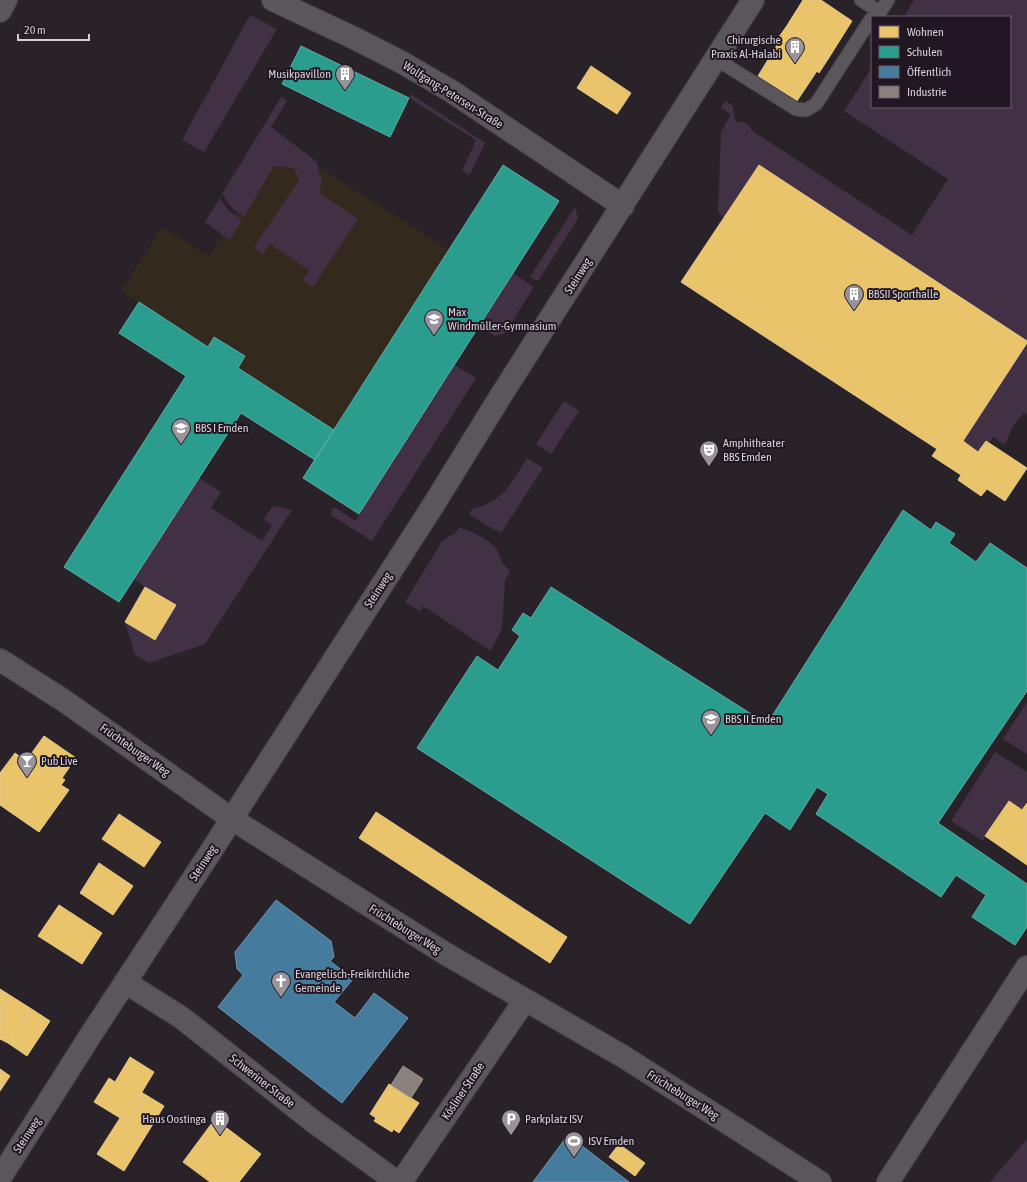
<svg xmlns="http://www.w3.org/2000/svg" width="1027" height="1182" font-family="'Asap Condensed',sans-serif">
<rect width="100%" height="100%" fill="#292329"/>
<path fill="#33291c" d="M281 143 449 250 334 430 238 368 245 356 215 337 208 347 121 291 162 227 209 256Z"/>
<path fill="#423045" d="M914 0H1027V341L759 165 724 217 718 213 721 132 730 116 729 113 721 107 725 101 732 105 736 122H744L751 127V130L912 235 948 179 844 111 872 67V107H1010V17H904Z
M250 15 277 29 204 152 182 140Z
M411 94 485 143 470 175 462 171 476 140 409 98Z
M281 97 287 101 271 127 316 161 322 182 319 193 358 219 313 287 303 280 309 270 270 244 263 254 254 247 299 180 294 168 274 166 244 217 231 207 222 194Z
M220 198 228 210 242 220 230 240 205 222Z
M575 207 578 219 538 281 530 277Z
M513 273 534 287 504 334 495 336 480 326Z
M1027 343V415L1024 413 1013 426 1005 445 993 437 989 443 986 441 978 452 963 441Z
M455 365 476 378 372 541 331 515V511L334 507 355 521Z
M564 401 579 411 551 454 536 444Z
M527 458 543 468 503 530 500 532 493 529 469 514 472 509C503 502 512 482 527 458Z
M199 478 221 492 211 508 262 541 272 525 264 519 273 506 292 510 205 644 149 663 135 655 125 622 155 640 176 606 134 580Z
M459 528C467 528 490 541 495 547 502 556 498 562 510 570L505 581 502 628 491 651 423 606 420 611 405 602 442 541 455 533Z
M1027 702V754L1003 739Z
M995 752 1027 772V801L1021 811 1007 803 983 841 951 821Z
M1027 1139V1182H990Z"/>
<path fill="#e9c46a" stroke="#e3c78b" d="M803 0H821L852 21 830 56 786 27Z
M786 27 830 56 819 73 817 71 797 101 758 76 777 45 774 44Z
M591 66 631 93 617 114 577 88Z
M759 165 1027 341V343L963 441 978 452 986 441 1027 468 1005 501 987 489 981 496 958 480 961 475 932 456 937 449 681 282Z
M145 587 176 605 155 640 125 622Z
M44 736 76 758 62 778 65 780 61 785 69 790 39 832 0 805V773L15 753 26 761Z
M1009 801 1022 810 1027 803V865L985 836Z
M376 812 567 937 550 963 359 838Z
M119 814 161 842 144 867 102 839Z
M99 863 133 886 113 915 80 893Z
M59 905 102 933 82 964 38 936Z
M0 989 11 996 0 1014Z
M11 996 30 1008 8 1043 0 1039V1014Z
M30 1008 50 1021 27 1056 8 1043Z
M130 1057 154 1072 139 1097 145 1101 130 1124 94 1102 109 1078 115 1082Z
M0 1069 10 1076 0 1091Z
M389 1084 419 1103 399 1133 393 1129 392 1132 374 1121 376 1118 370 1114Z
M141 1092 164 1106 124 1171 97 1154 120 1118 130 1124 145 1101 139 1097Z
M215 1119 261 1154 239 1182H210L183 1162Z
M619 1144 645 1163 635 1176 609 1157Z"/>
<path fill="#2a9d8f" stroke="#5eaca5" d="M301 46 409 98 390 137 282 84Z
M503 165 559 201 359 514 303 478Z
M139 302 208 347 214 337 245 356 238 368 334 430 315 460 241 413 119 602 64 567 186 376 119 333Z
M903 510 931 530 936 522 955 534 949 543 976 562 990 543 1027 568V691L938 823 1027 884V927L1015 945 972 917 986 895 956 875 941 897 816 814 828 794 817 787 790 830 765 813 690 924 417 748 477 656 498 670 520 636 512 630 523 613 531 618 551 587 767 724Z"/>
<path fill="#457b9d" stroke="#7094ae" d="M276 900 331 941 334 957 330 961 353 979 334 1002 355 1018 374 993 408 1018 342 1103 218 1007 243 975 237 969 235 952Z
M568 1135 629 1182H533Z"/>
<path fill="#8a817c" stroke="#a19897" d="M403 1066 423 1079 411 1098 391 1085Z"/>
<g fill="none" stroke-linecap="round" stroke-linejoin="round">
<g stroke="#443f45" stroke-width="15">
<path id="lane" d="M861 0 880 12 888 0
M716 59 796 109 806 110 816 104 871 19"/>
</g>
<g stroke="#443f45" stroke-width="24">
<path id="street" d="M273 0 354 38 403 63 451 91 623 206
M0 11 6 0
M0 660 63 700 232 819 446 954 624 1057 820 1182
M125 982 182 1018 314 1122 397 1182
M401 1182 525 1000
M888 1182 1027 967"/>
</g>
<g stroke="#443f45" stroke-width="24">
<path id="secondary" d="M0 1178 90 1036 206 859 434 504 500 397 753 0"/>
</g>
<use href="#lane" stroke="#5a565c" stroke-width="13"/>
<use href="#street" stroke="#5a565c" stroke-width="22"/>
<use href="#secondary" stroke="#5a565c" stroke-width="22"/>
</g>
<defs>
<g id="building-pin" transform="scale(1)"><path d="M0 17L-7.5 6A9.5 9.5 0 1 1 7.5 6Z" fill="#99939a" stroke="#211722"/><path d="M-4-6H4V6H1V3H-1V6H-4ZM-2.5-4.3h1.7v1.8h-1.7ZM.8-4.3h1.7v1.8H.8ZM-2.5-1h1.7V.8h-1.7ZM.8-1h1.7V.8H.8Z" fill="#fff"/></g>
<g id="school-pin" transform="scale(1)"><path d="M0 17L-7.5 6A9.5 9.5 0 1 1 7.5 6Z" fill="#99939a" stroke="#211722"/><path d="M0-5L7-2L0 1L-7-2ZM-4 1L0 2.5L4 1V4Q0 6-4 4Z" fill="#fff"/></g>
<g id="theatre-pin" transform="scale(1)"><path d="M0 17L-7.5 6A9.5 9.5 0 1 1 7.5 6Z" fill="#99939a" stroke="#211722"/><path d="M-5-5.5Q0-4 5-5.5V0Q5 5 0 6Q-5 5-5 0ZM-3.3-2.5H-1v1.5H-3.3ZM1-2.5H3.3v1.5H1ZM-2.8 1Q0 5.5 2.8 1Z" fill="#fff"/></g>
<g id="bar-pin" transform="scale(1)"><path d="M0 17L-7.5 6A9.5 9.5 0 1 1 7.5 6Z" fill="#99939a" stroke="#211722"/><path d="M-6-5H6L.8 .8V4.5H3.5V6h-7V4.5H-.8V.8Z" fill="#fff"/></g>
<g id="church-pin" transform="scale(1)"><path d="M0 17L-7.5 6A9.5 9.5 0 1 1 7.5 6Z" fill="#99939a" stroke="#211722"/><path d="M-1.2-6h2.4v3.5h3.3v2.4h-3.3V6h-2.4V-.1h-3.3v-2.4h3.3Z" fill="#fff"/></g>
<g id="parking-pin" transform="scale(1)"><path d="M0 17L-7.5 6A9.5 9.5 0 1 1 7.5 6Z" fill="#99939a" stroke="#211722"/><path d="M-3.5-5.5H1a3.5 3.5 0 0 1 0 7H-1V5.5H-3.5ZM-1-3.4V-.6H.8a1.4 1.4 0 0 0 0-2.8Z" fill="#fff"/></g>
<g id="stadium-pin" transform="scale(1)"><path d="M0 17L-7.5 6A9.5 9.5 0 1 1 7.5 6Z" fill="#99939a" stroke="#211722"/><path d="M0-5a6.5 5 0 1 0 0 10a6.5 5 0 1 0 0-10ZM-3.5-1.8h7v3.6h-7Z" fill="#fff"/></g>
</defs>
<g fill-rule="evenodd">
<use href="#building-pin" x="795" y="47"/>
<use href="#building-pin" x="345" y="74"/>
<use href="#building-pin" x="854" y="294"/>
<use href="#school-pin" x="434" y="319"/>
<use href="#school-pin" x="181" y="428"/>
<use href="#theatre-pin" x="709" y="450"/>
<use href="#school-pin" x="711" y="719"/>
<use href="#bar-pin" x="27" y="761"/>
<use href="#church-pin" x="281" y="981"/>
<use href="#building-pin" x="220" y="1119"/>
<use href="#parking-pin" x="511" y="1119"/>
<use href="#stadium-pin" x="574" y="1141"/>
</g>
<g text-anchor="middle" dominant-baseline="central" stroke-width="4" stroke-linejoin="round" paint-order="stroke">
<g font-size="12" fill="#d6cfd7" stroke="#211722" text-anchor="start">
<text x="781" y="40" text-anchor="end">Chirurgische<tspan x="781" dy="14">Praxis Al-Halabi</tspan></text>
<text x="331" y="74" text-anchor="end">Musikpavillon</text>
<text x="868" y="294">BBSII Sporthalle</text>
<text x="448" y="312">Max<tspan x="448" dy="14">Windmüller-Gymnasium</tspan></text>
<text x="195" y="428">BBS I Emden</text>
<text x="723" y="443">Amphitheater<tspan x="723" dy="14">BBS Emden</tspan></text>
<text x="725" y="719">BBS II Emden</text>
<text x="41" y="761">Pub Live</text>
<text x="295" y="974">Evangelisch-Freikirchliche<tspan x="295" dy="14">Gemeinde</tspan></text>
<text x="206" y="1119" text-anchor="end">Haus Oostinga</text>
<text x="525" y="1119">Parkplatz ISV</text>
<text x="588" y="1141">ISV Emden</text>
</g>
<g font-size="12" fill="#d6cfd7" stroke="#211722">
<text transform="translate(453 95) rotate(32)">Wolfgang-Petersen-Straße</text>
<text transform="translate(578 276) rotate(-58)">Steinweg</text>
<text transform="translate(378 590) rotate(-57)">Steinweg</text>
<text transform="translate(135 750) rotate(35)">Früchteburger Weg</text>
<text transform="translate(203 863) rotate(-57)">Steinweg</text>
<text transform="translate(405 929) rotate(32)">Früchteburger Weg</text>
<text transform="translate(262 1081) rotate(38)">Schweriner Straße</text>
<text transform="translate(463 1091) rotate(-56)">Kösliner Straße</text>
<text transform="translate(683 1095) rotate(32)">Früchteburger Weg</text>
<text transform="translate(27 1135) rotate(-57)">Steinweg</text>
</g>
</g>
<rect x="871" y="16" width="140" height="92" fill="#211722" stroke="#69616a"/>
<rect x="879" y="26" width="20" height="12" fill="#e9c46a" stroke="#69616a"/>
<text x="907" y="36" font-size="12" fill="#d6cfd7">Wohnen</text>
<rect x="879" y="46" width="20" height="12" fill="#2a9d8f" stroke="#69616a"/>
<text x="907" y="56" font-size="12" fill="#d6cfd7">Schulen</text>
<rect x="879" y="66" width="20" height="12" fill="#457b9d" stroke="#69616a"/>
<text x="907" y="76" font-size="12" fill="#d6cfd7">Öffentlich</text>
<rect x="879" y="86" width="20" height="12" fill="#8a817c" stroke="#69616a"/>
<text x="907" y="96" font-size="12" fill="#d6cfd7">Industrie</text>
<path d="M18 34v6h71v-6" fill="none" stroke="#d6cfd7" stroke-width="2"/>
<text x="24" y="34" font-size="12" fill="#d6cfd7" stroke="#211722" stroke-width="3" paint-order="stroke">20 m</text>
</svg>
